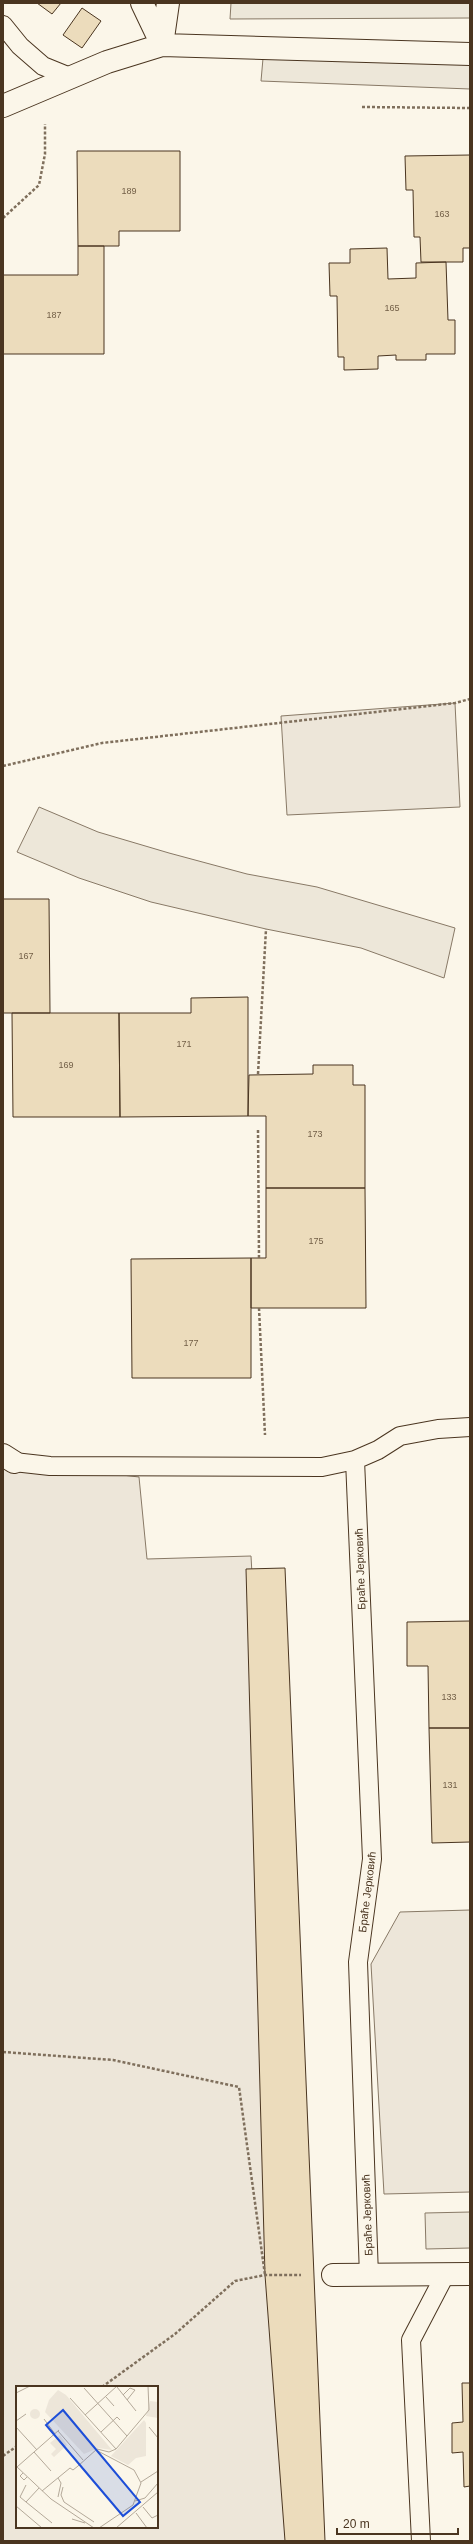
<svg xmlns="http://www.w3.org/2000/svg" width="473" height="2544" font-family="Helvetica,sans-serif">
<rect width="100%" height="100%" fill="#fbf6e9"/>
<path fill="#ede6d9" stroke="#887966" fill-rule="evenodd" d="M455 703 460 807 287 815 281 716Z
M3 1461 139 1477 147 1559 251 1556 263 1776 294 2541H3ZM17 2387H157V2527H17Z
M470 1910V2192L384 2194 371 1964 400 1912Z"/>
<path fill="#ede7d9" stroke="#887966" d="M231 3H470V18L230 19Z
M264 47 470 54V89L261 81Z
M39 807 98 832 169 853 247 874 317 887 455 928 444 978 361 948 266 929 151 902 79 878 17 852Z
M470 2212V2248L426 2249 425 2213Z"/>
<path fill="#ecdcbc" stroke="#4a3520" d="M37 3H61L52 14Z
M82 8 101 21 82 48 63 35Z
M77 151H180V231H119V246H78Z
M470 155V248H463V262H421L420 237H414L413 190H406L405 156Z
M78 246H104V354H3V275H78Z
M387 248 388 279 416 278V263L446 262 448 320H455V354H426V360H396V355L378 356V369L344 370V357H338L337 296H330L329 263H350V249Z
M3 899H49L50 1013H3Z
M248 997V1116L120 1117 119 1013H191V998Z
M12 1013H119L120 1117H13Z
M313 1065H353V1085H365V1188H266V1116H248L249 1075 313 1074Z
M266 1188H365L366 1308H251V1258H266Z
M251 1258V1378H132L131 1259Z
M285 1568 314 2276 325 2541H285L265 2275 246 1569Z
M470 1621V1728H429L428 1666H407V1622Z
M429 1728H470V1842L432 1843Z
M462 2383H470V2486L464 2487 463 2452 452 2453V2423L463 2422Z"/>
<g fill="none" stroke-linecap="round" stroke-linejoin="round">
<g stroke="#4a3520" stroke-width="20">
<path id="service" d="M3 25 20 46 43 66 70 77
M355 1460 372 1859 358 1962 369 2276
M14 1462 50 1466 322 1467 355 1460 378 1450 400 1436 438 1429 470 1427
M421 2541 411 2340 445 2275"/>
</g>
<g stroke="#4a3520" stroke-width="24">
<path id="minor" d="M142 3 162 45
M162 45 168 3
M3 106 107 62 162 45 470 54
M3 1455 14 1462
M333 2275 470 2274"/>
</g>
<path stroke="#7f6f5c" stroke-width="2.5" stroke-dasharray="3 2" stroke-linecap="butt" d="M362 107 470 108
M3 218 39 185 45 154V124
M3 766 102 743 455 703 470 699
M258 1074 266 929
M258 1130 259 1258
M259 1308 265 1435
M3 2052 113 2060 239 2087 265 2275
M102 2387 175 2334 235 2281 265 2275H301
M3 2456 17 2446"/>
<use href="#service" stroke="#fbf6e9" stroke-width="18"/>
<use href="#minor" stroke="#fbf6e9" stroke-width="22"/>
</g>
<g text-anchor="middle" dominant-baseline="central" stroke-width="3" stroke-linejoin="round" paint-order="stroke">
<g font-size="9" fill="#725f47">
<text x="129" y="191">189</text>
<text x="442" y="214">163</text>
<text x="392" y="308">165</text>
<text x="54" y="315">187</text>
<text x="26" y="956">167</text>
<text x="184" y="1044">171</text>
<text x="66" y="1065">169</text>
<text x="315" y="1134">173</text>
<text x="316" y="1241">175</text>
<text x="191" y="1343">177</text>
<text x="449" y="1697">133</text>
<text x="450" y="1785">131</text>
</g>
<g font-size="11" fill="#4a3520" stroke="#fbf6e9">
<text transform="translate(360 1569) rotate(-92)">Браће Јерковић</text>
<text transform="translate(367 1892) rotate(-83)">Браће Јерковић</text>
<text transform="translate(367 2215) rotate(-92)">Браће Јерковић</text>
</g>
</g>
<g transform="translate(16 2386)">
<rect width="142" height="142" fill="#fbf6e9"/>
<path d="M42 4 50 9 96 64 82 62 68 68 29 26 33 14ZM134 15 142 16V32L130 30ZM14 28a5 5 0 1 1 10 0a5 5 0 1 1-10 0ZM128 34 130 37V70L120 72 112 79 95 70ZM44 49 51 59 38 71 35 68 40 63 34 57Z" fill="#ede6d9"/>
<path fill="none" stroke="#b4a999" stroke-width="1" d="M101 1 120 25M68 2 111 50M0 7 14 0M107 9 114 2 119 4 111 14M90 11 98 20M54 12 100 63M69 29 101 0M28 33 39 48M0 35 10 28M0 41 21 64M133 41 142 52M42 45 67 74M85 46 101 31 104 34M80 64 118 84 125 97 117 119 83 142M18 66 35 85M0 80 35 113 78 142M1 81 43 44M7 87 4 90 8 94 11 91M42 92 45 97 42 111M125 96 142 85M47 101 45 109 48 116 78 136M23 102 10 116 36 137M26 105 54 82 57 84 62 80 81 63 93 66 100 63 133 24 132 0M119 115 129 112 142 97M10 116 4 111 10 99M0 120 26 142M127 121 136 132 142 129M120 127 131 142M56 133 69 137M100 142 142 106"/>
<path fill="#1d4ed8" fill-opacity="0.15" stroke="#1d4ed8" stroke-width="2" d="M47 24 124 116 107 130 30 39Z"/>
<rect width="142" height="142" fill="none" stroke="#4a3520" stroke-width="2"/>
</g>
<rect width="473" height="2544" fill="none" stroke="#4a3520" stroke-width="8"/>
<path d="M337 2528v6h121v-6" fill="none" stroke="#4a3520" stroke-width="2"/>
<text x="343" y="2528" font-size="12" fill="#4a3520" stroke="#fbf6e9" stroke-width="3" paint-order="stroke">20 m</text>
</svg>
